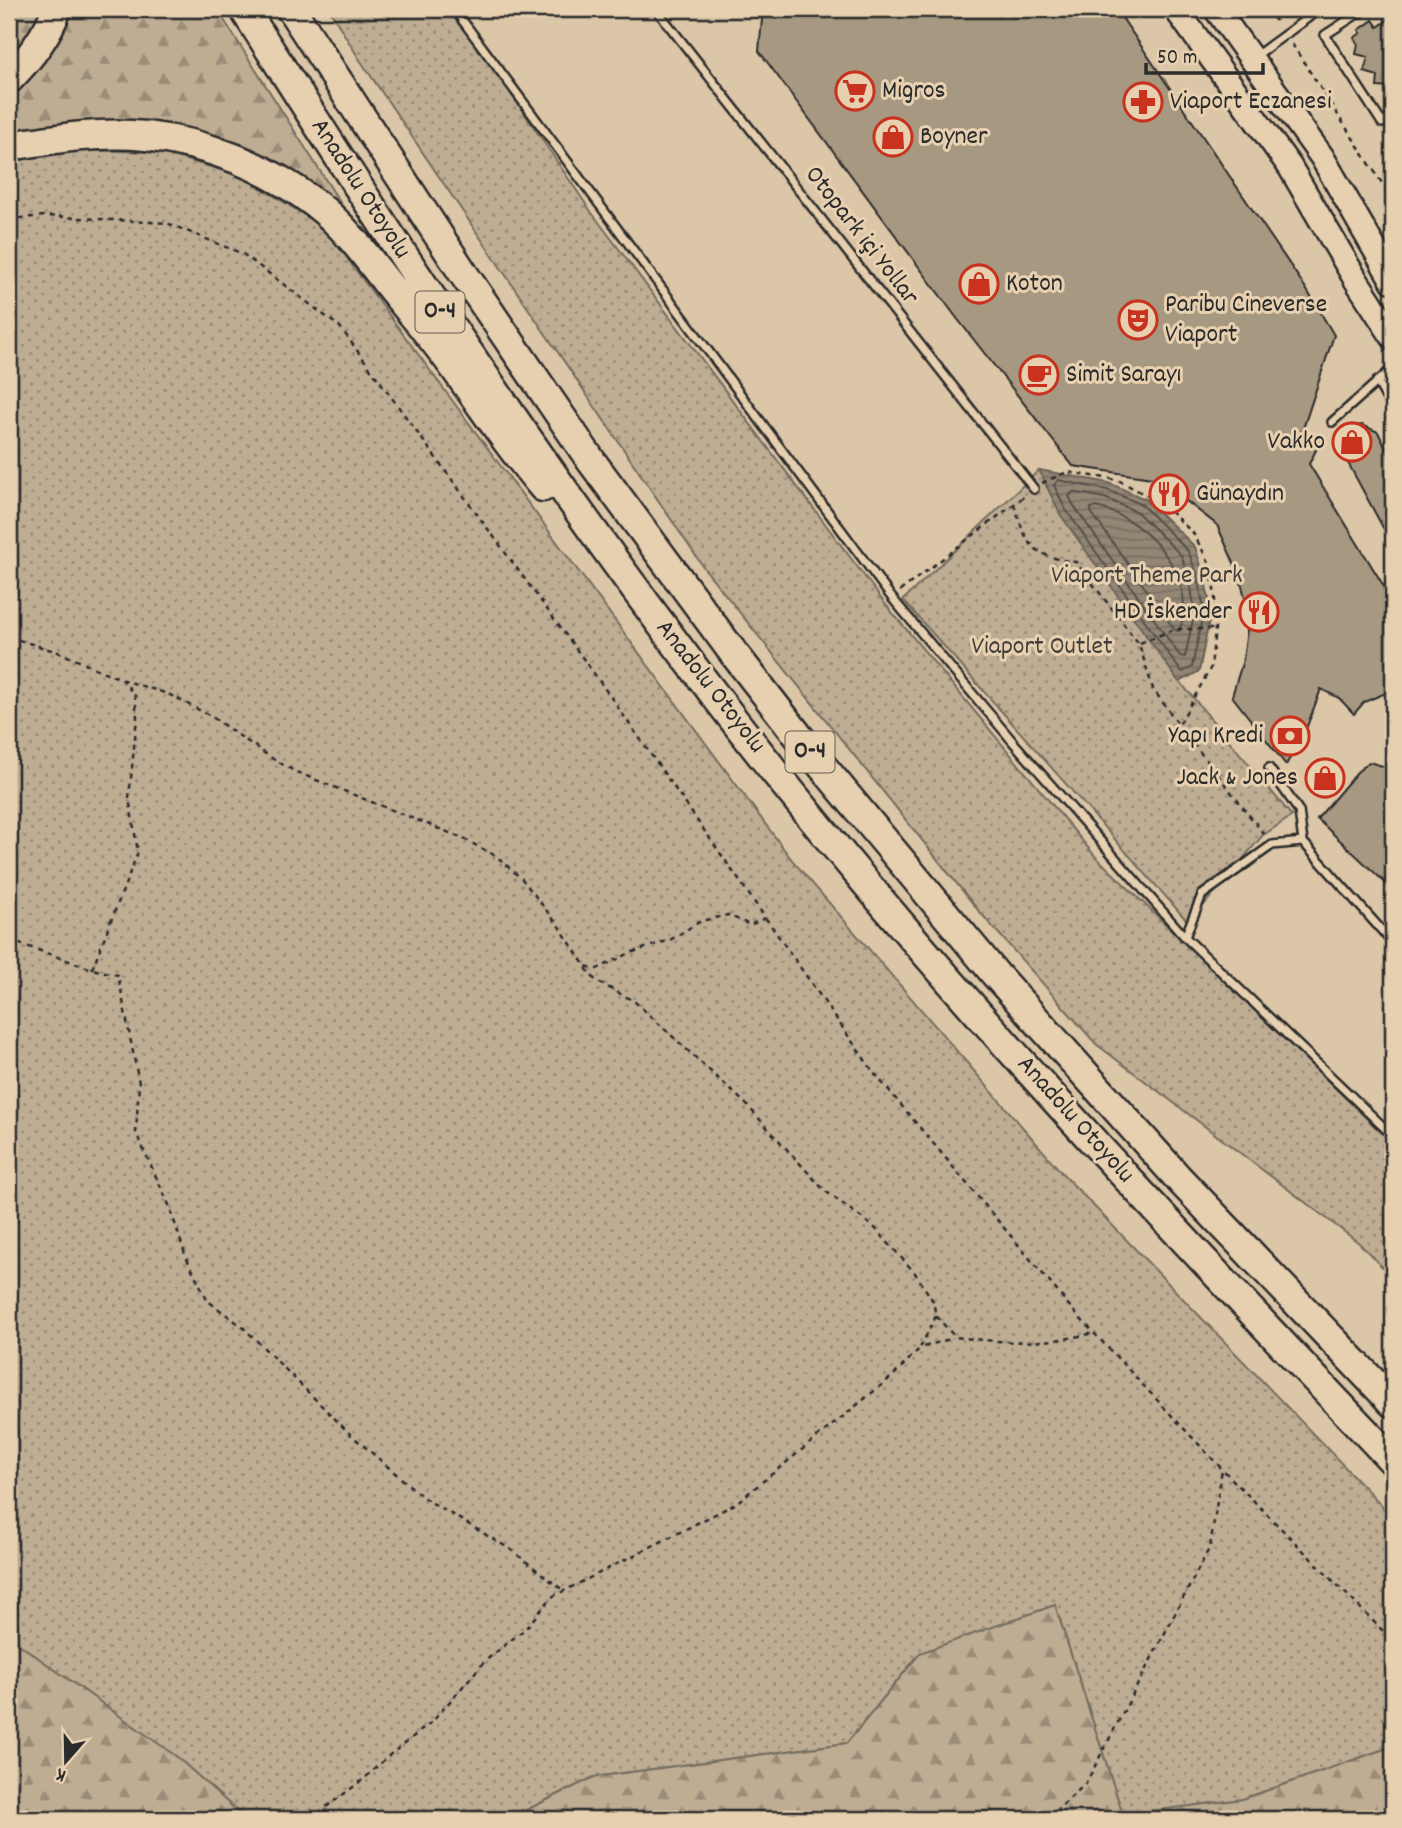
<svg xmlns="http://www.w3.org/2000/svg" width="1402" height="1828" font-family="Dekko,sans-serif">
<defs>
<pattern id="grass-dots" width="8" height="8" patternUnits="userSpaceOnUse" patternTransform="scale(1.75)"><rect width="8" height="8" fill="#beac93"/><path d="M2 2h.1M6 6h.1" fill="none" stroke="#9b8c78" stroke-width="1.8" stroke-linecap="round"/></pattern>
<pattern id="forest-firs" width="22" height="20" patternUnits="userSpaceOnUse" patternTransform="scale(1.75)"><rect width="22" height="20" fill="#beac93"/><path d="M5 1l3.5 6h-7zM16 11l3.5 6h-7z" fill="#9b8c78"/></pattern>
<pattern id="water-rules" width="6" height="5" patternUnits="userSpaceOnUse" patternTransform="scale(1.75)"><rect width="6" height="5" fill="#938675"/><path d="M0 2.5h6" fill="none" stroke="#786e60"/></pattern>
</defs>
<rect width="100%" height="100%" fill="#dcc6a8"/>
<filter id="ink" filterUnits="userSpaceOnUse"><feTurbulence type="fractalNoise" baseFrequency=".0143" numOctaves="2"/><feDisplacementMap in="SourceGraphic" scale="14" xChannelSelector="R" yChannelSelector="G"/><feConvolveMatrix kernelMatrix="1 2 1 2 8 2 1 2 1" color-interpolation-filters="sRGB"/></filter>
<g filter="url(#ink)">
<path fill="url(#grass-dots)" stroke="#746c5f" stroke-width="2" d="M329 9H449L467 29 592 213 886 605 1095 856 1393 1144V1278L1359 1243 1096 1044 978 910 704 568 358 57Z
M76 150 158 152 242 176 324 227 792 860 1062 1173 1393 1517V1746L1243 1799 1123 1815 1055 1605 920 1653 847 1743 594 1777 508 1819H246L177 1757 9 1637V162Z
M1039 470 1146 499 1195 547 1211 610 1199 671 1180 682 1292 816 1262 836 1189 923 903 600Z"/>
<path fill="url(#forest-firs)" stroke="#746c5f" stroke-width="2" d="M9 9H44L35 27 9 62Z
M66 9H217L369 248 225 146 9 135V89Z
M1055 1605 1123 1815 1243 1799 1393 1746V1819H508L594 1777 847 1743 920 1653Z
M9 1637 177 1757 246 1819H9Z"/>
<path fill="url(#water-rules)" stroke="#696257" stroke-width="2" d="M1039 470 1109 483 1145 499 1195 547 1204 575 1211 610 1199 671 1179 682 1060 514Z"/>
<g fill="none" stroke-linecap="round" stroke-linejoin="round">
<path stroke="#554f49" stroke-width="2" d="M1058 480 1107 490 1141 504 1188 551 1198 577 1204 610 1192 667 1183 672 1180 670 1066 510 1054 485Z
M1073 492 1105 498 1137 512 1181 555 1189 579 1195 610 1185 657 1180 656 1074 506 1069 496Z
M1095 507C1145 516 1201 579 1179 631L1175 630 1091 512V508Z"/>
</g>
<path fill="#a79882" stroke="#2b2b2b" stroke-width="2" d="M763 9H1116L1305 287 1334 335 1302 432 1321 440 1309 464 1393 601V690L1364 702 1354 714 1339 698 1321 689 1306 729 1286 765 1232 696 1243 660 1247 630 1246 602 1239 574 1217 525 1158 479 1073 466 956 317 759 51Z
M1393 16V88L1377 87 1378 76 1364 72 1368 57 1356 54 1358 44 1354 38 1361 33 1359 30 1373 20 1378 27Z
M1362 425 1378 432 1393 463V546L1341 450 1339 442 1345 430 1349 427Z
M1369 762 1393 769V890L1317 819 1357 772Z"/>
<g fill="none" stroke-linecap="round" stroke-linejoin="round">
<g stroke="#2b2b2b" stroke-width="12">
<path id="service" d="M454 9 892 598 1014 743 1185 937 1393 1136
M656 9 1034 489
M1365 9 1325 35 1382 123 1393 116
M1253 58 1320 9
M1377 381 1393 410
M1332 422 1393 368
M1269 768 1299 811 1303 842
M1185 937 1202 895 1272 845 1303 842 1393 943"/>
</g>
<g stroke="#2b2b2b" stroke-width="28">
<path id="primary" d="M1176 9 1290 167 1356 280 1393 337
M1216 9 1322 157 1393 281"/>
</g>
<g stroke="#2b2b2b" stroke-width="33">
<path id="motorway" d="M244 9C397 250 555 489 730 715 934 978 1164 1220 1393 1461
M291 9 465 276 592 462 732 651 818 761 996 975 1181 1181 1393 1403
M9 79C29 59 47 36 57 9
M9 146C54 139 100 131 146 136 208 143 268 167 317 205 346 227 369 260 391 288 411 313 432 337 451 363 481 405 509 447 543 487"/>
</g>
<path stroke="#2b2b2b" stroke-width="2.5" stroke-dasharray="5 5" stroke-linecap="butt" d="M1267 9 1278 24
M1292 44 1393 200
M9 219 45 216 167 223 243 254 340 327 598 679 875 1074 1077 1315 1222 1469 1393 1641
M1042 483 1067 472 1118 480 1161 503 1193 533 1210 564 1215 596V629L1211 667 1179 725 1266 837
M1014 504C1027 546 1031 556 1076 562L1139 644 1153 689 1179 725
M900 591 1026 495
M9 637 58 652 123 680 168 694 209 715 273 759 296 772 460 837 496 856 522 879 561 929 585 966 597 969 630 953 670 940 701 921 728 915 750 925 765 918
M1140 643 1175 629H1215
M9 940 92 969 118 975 139 1083 136 1133 169 1205 186 1257 208 1301 243 1327 350 1434 424 1498 510 1549 564 1591
M586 968 596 981 634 1001 745 1103 824 1190 874 1227 915 1273 933 1301 936 1316 955 1337C1006 1343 1043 1345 1094 1333
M92 969 138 852 129 798 137 717 135 696 124 681
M936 1316 920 1348 953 1338
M310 1819 364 1779 387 1757 432 1722 485 1661 525 1629 552 1597 735 1504 894 1375 920 1348
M1048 1819 1086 1783 1210 1547 1222 1469"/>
<use href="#service" stroke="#e7d0b0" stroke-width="7"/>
<use href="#primary" stroke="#e7d0b0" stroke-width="23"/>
<use href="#motorway" stroke="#e7d0b0" stroke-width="28"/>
</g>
</g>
<defs>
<g id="supermarket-ring" transform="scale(2.0125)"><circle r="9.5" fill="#e7d0b0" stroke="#c8321e" stroke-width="1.5"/><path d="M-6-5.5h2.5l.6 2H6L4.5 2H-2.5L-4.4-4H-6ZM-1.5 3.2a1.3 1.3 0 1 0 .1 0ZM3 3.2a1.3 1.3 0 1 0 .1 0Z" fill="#c8321e"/></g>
<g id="pharmacy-ring" transform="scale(2.0125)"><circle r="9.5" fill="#e7d0b0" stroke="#c8321e" stroke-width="1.5"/><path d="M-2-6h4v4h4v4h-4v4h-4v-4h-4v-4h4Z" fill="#c8321e"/></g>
<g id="shop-ring" transform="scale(2.0125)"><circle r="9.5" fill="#e7d0b0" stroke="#c8321e" stroke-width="1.5"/><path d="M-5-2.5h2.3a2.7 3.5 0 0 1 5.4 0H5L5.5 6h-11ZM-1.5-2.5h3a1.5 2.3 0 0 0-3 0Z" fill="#c8321e"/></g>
<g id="theatre-ring" transform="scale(2.0125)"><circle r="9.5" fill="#e7d0b0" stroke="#c8321e" stroke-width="1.5"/><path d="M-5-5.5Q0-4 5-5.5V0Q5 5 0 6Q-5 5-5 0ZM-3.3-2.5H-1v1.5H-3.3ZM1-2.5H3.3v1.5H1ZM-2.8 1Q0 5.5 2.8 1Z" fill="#c8321e"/></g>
<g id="cafe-ring" transform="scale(2.0125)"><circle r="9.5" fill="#e7d0b0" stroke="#c8321e" stroke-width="1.5"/><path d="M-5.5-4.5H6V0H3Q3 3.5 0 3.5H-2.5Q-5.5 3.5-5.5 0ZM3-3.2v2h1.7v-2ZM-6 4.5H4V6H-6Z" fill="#c8321e"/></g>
<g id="restaurant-ring" transform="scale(2.0125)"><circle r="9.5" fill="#e7d0b0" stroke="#c8321e" stroke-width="1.5"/><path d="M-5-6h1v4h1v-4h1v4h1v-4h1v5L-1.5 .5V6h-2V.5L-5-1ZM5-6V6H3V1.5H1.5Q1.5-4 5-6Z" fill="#c8321e"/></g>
<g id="bank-ring" transform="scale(2.0125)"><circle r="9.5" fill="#e7d0b0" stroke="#c8321e" stroke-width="1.5"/><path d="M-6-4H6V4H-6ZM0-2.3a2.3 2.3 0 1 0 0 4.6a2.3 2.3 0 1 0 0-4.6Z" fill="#c8321e"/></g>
</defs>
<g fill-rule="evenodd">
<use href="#supermarket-ring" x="855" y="91"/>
<use href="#pharmacy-ring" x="1143" y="102"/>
<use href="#shop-ring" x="893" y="137"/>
<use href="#shop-ring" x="979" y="284"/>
<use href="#theatre-ring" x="1138" y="320"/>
<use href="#cafe-ring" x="1039" y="375"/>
<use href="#shop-ring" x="1352" y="442"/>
<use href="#restaurant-ring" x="1169" y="494"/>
<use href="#restaurant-ring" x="1259" y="612"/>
<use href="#bank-ring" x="1290" y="736"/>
<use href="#shop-ring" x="1325" y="778"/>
</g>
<g text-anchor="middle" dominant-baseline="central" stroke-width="6" stroke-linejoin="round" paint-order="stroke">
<g fill="#e7d0b0" stroke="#635c53" stroke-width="2">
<rect x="415.5" y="291.5" width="49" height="41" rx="5"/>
<rect x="785.5" y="731.5" width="49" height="41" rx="5"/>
</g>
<g font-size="24" font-weight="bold" fill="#2b2b2b">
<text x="440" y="312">O-4</text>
<text x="810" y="752">O-4</text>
</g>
<g font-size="26" fill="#2b2b2b" stroke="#e7d0b0" text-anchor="start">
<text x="882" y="91">Migros</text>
<text x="1170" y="102">Viaport Eczanesi</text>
<text x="920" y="137">Boyner</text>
<text x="1006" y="284">Koton</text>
<text x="1165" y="305">Paribu Cineverse<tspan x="1165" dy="30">Viaport</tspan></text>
<text x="1066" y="375">Simit Sarayı</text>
<text x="1325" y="442" text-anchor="end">Vakko</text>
<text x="1196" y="494">Günaydın</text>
<text x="1232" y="612" text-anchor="end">HD İskender</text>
<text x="1263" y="736" text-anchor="end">Yapı Kredi</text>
<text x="1298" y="778" text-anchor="end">Jack &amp; Jones</text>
</g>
<g font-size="26" fill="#2b2b2b" stroke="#e7d0b0">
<text transform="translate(360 189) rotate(57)">Anadolu Otoyolu</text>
<text transform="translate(861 236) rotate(52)">Otopark içi Yollar</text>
<text transform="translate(710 687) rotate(52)">Anadolu Otoyolu</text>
<text transform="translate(1075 1120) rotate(48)">Anadolu Otoyolu</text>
</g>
<g font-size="26" fill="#413e3b" stroke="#e7d0b0">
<text x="1147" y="576">Viaport Theme Park</text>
<text x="1042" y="647">Viaport Outlet</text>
</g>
</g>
<rect width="1402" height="1828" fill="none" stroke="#e7d0b0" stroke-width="35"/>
<rect x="18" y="18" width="1367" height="1793" fill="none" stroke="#2b2b2b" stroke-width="2.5" filter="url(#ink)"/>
<g transform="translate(66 1761) rotate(200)" stroke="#e7d0b0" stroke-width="5" paint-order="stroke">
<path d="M0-5L12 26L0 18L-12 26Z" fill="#2b2b2b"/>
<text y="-10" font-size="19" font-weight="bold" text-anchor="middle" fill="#2b2b2b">K</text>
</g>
<path d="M1146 63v10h117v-10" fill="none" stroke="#2b2b2b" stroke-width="3.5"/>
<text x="1157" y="63" font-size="21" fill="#2b2b2b" stroke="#e7d0b0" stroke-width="5" paint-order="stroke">50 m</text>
</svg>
